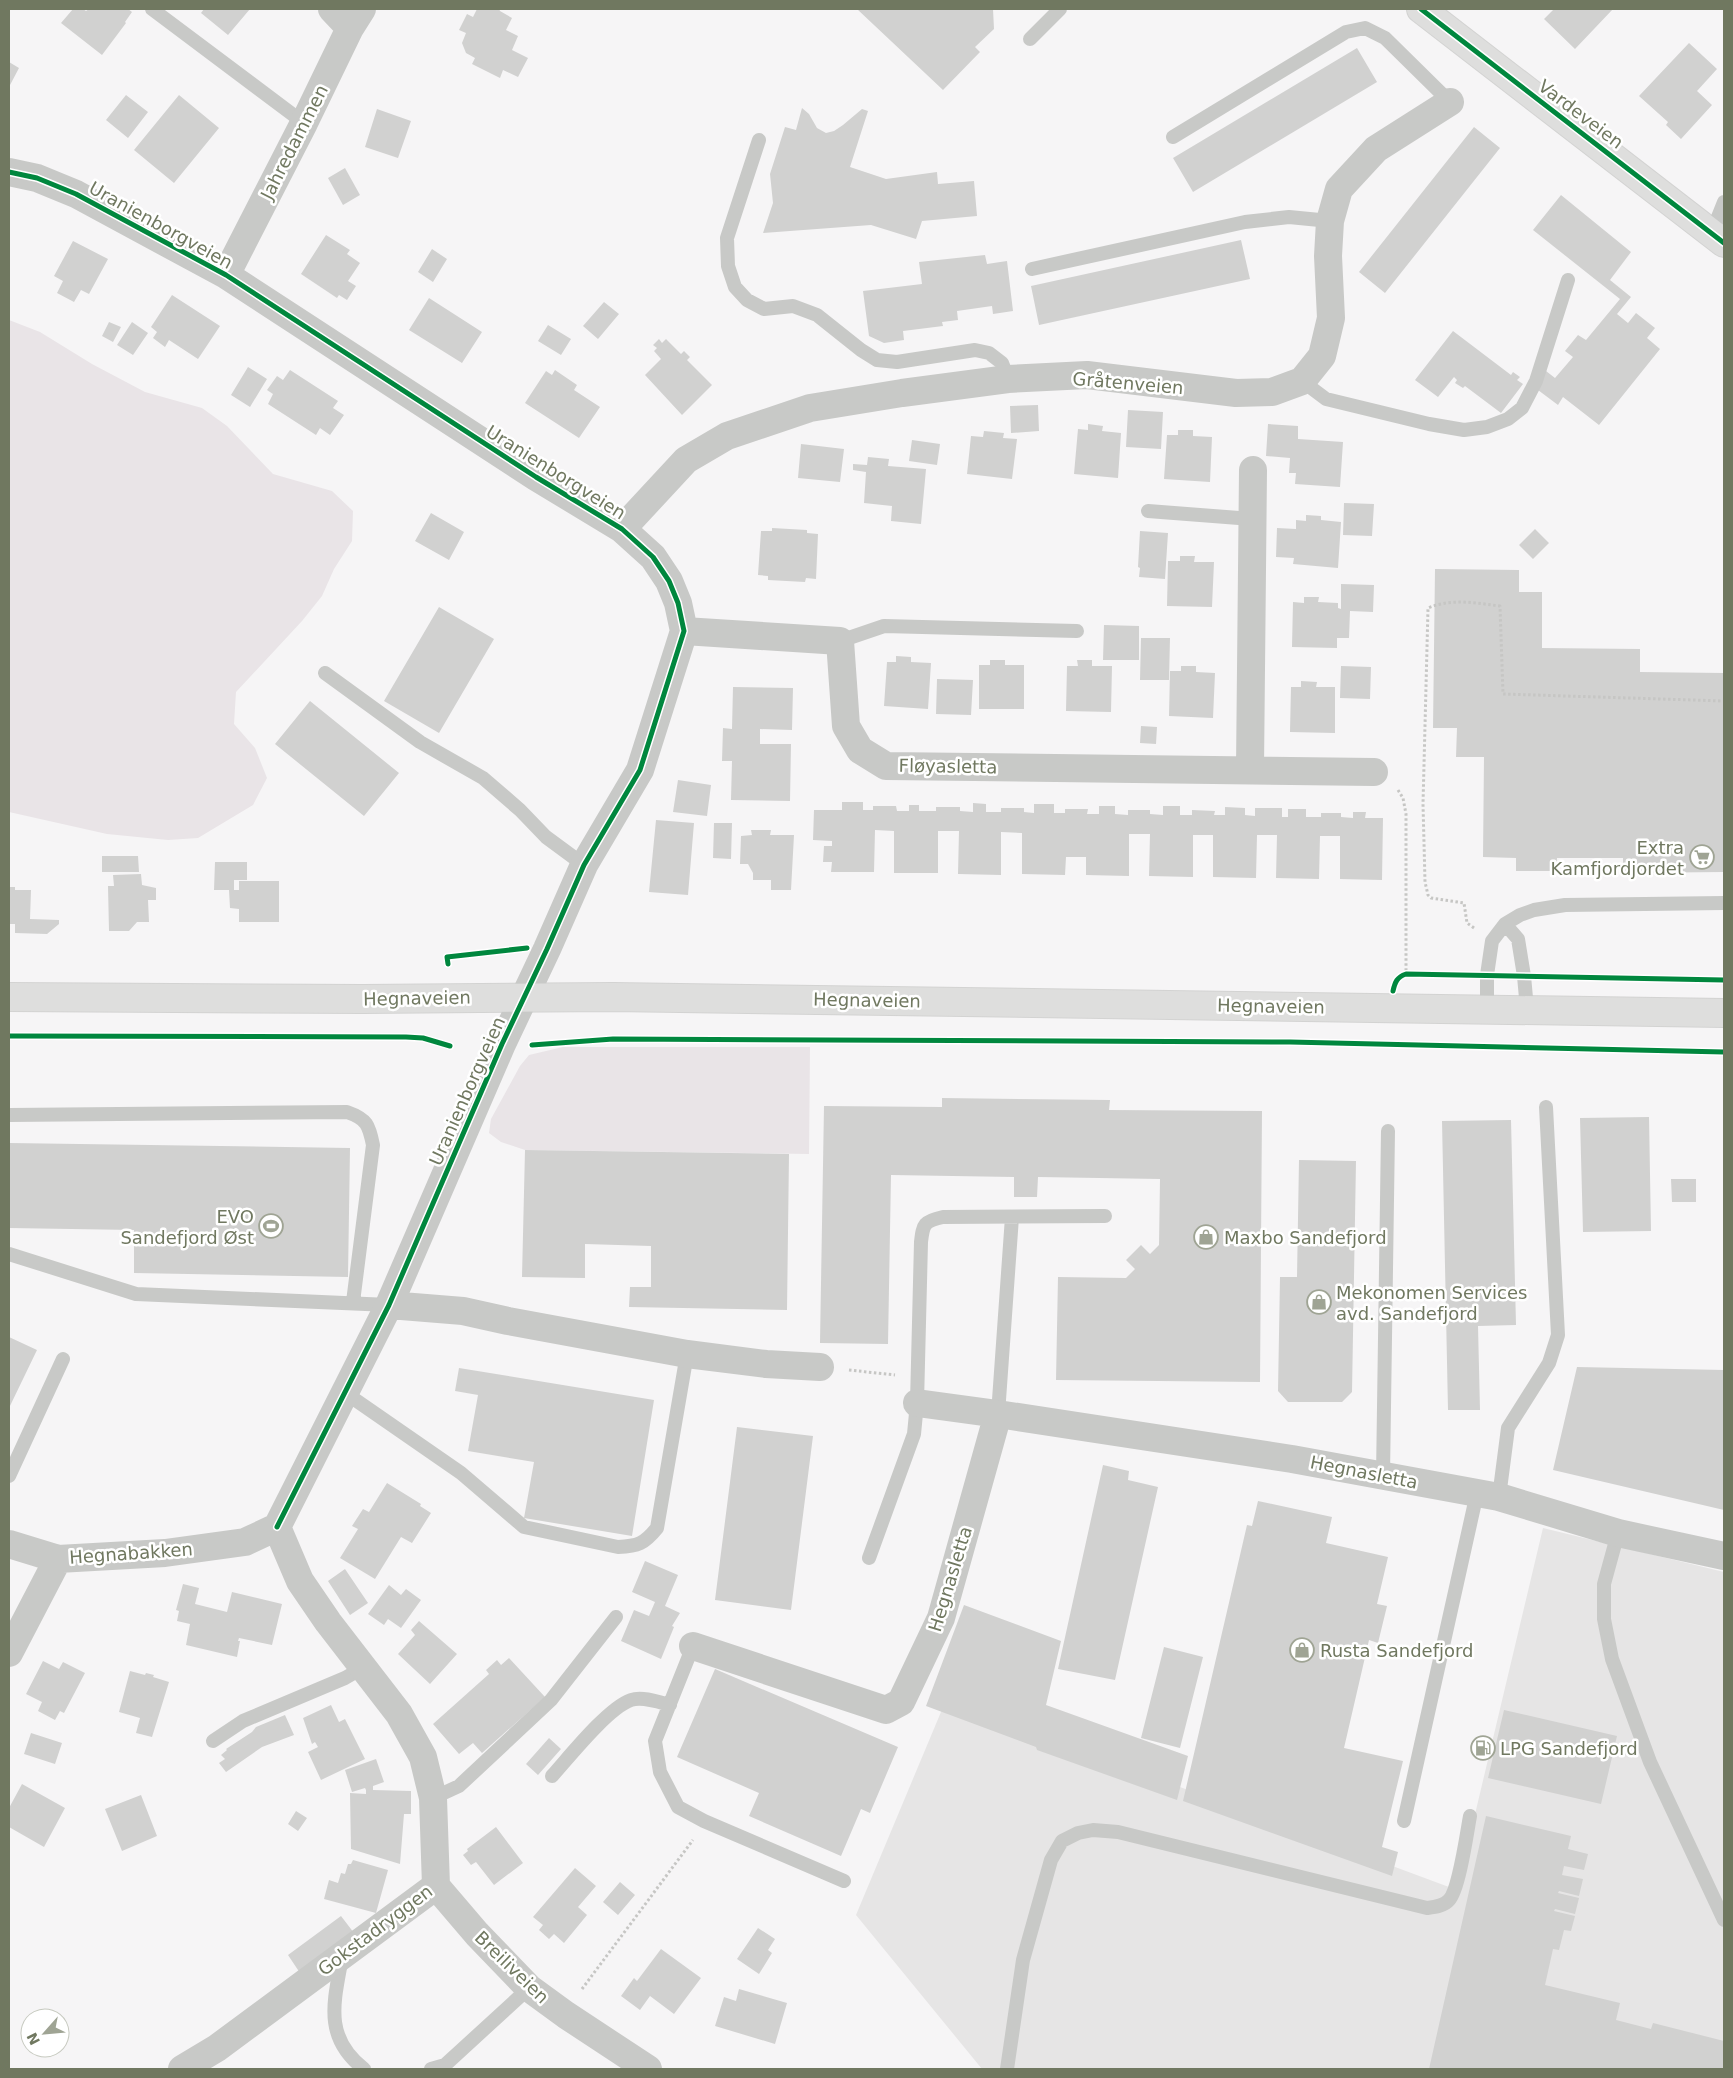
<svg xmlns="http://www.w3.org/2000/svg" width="1733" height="2078" font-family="'DejaVu Sans',sans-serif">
<rect width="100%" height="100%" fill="#f6f5f6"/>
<path fill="#e6e5e5" d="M1543 1528 1724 1572V2069H982L856 1915 946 1700 1457 1890Z"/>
<path fill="#e9e4e7" d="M9 320 40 332 92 364 145 392 202 408 227 426 273 474 332 491 353 511 352 541 334 569 322 596 302 621 236 692 234 724 255 748 267 778 253 805 198 838 168 840 107 834 9 812Z
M563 1047H810L809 1154 525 1150 501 1142 489 1133 491 1119 520 1066 529 1055Z"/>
<path fill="#d1d1d0" d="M73 9H83L86 11 89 9H128L132 12 125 22 126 23 102 55 61 23Z
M204 9H250L228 35 201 13Z
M477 9H499L500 11 512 18 506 30 518 36 512 50 528 58 518 77 503 70 500 78 472 64 475 58 466 53 462 43 466 33 459 30 467 14 473 17Z
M857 9H993L994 29 975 47 980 52 943 90Z
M1554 9H1613L1575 49 1544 19Z
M1689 43 1717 69 1697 91 1712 105 1681 139 1666 125 1668 122 1639 96Z
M1357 48 1377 82 1193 192 1173 158Z
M9 62 19 68 9 87Z
M126 95 148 112 128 138 106 120Z
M179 95 219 128 174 183 134 150Z
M802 108 809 114 817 128 826 133 834 131 843 125 862 109 868 111 850 167 886 179 937 172 938 184 974 181 977 216 922 221 916 239 871 225 763 233 773 203 770 174 785 127 796 130Z
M377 109 411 121 398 158 365 147Z
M1474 127 1500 148 1385 293 1359 272Z
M345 168 360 195 343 205 328 178Z
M1561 195 1631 252 1610 280 1631 297 1617 314 1628 323 1636 313 1655 328 1647 338 1660 349 1599 425 1563 397 1558 405 1534 387 1546 371 1555 378 1573 357 1565 351 1578 335 1586 340 1620 299 1533 230Z
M326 235 350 250 347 254 360 263 348 281 356 286 347 300 339 295 337 298 301 274Z
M1241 240 1250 279 1039 325 1031 286Z
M73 241 108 259 89 294 81 290 74 302 57 293 63 281 54 276Z
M432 249 447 259 433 282 418 272Z
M985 255 987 264 1007 261 1013 311 993 314 992 306 957 311 958 320 942 322 943 326 903 331 904 340 884 343 869 336 863 291 922 284 919 262Z
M172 295 220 326 198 359 169 340 165 347 153 338 157 332 151 327Z
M429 298 482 332 462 363 409 330Z
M604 302 619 314 598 339 583 326Z
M109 322 121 327 113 342 102 336Z
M132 322 148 333 133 355 117 345Z
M548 325 571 339 561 355 538 341Z
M1453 331 1511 375 1513 372 1520 377 1517 380 1523 384 1501 413 1465 386 1463 388 1455 383 1457 380 1454 377 1438 397 1415 380Z
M659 339 662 343 666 339 681 354 684 351 690 357 687 360 712 385 682 415 645 375 661 359 654 351 657 348 653 345Z
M248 367 267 379 250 407 231 395Z
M290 370 338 401 333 408 344 415 330 435 320 428 316 435 268 404 273 394 267 390 277 376 283 380Z
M555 370 577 385 574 390 600 407 579 438 525 403 546 371 552 375Z
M1038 405 1039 431 1011 433 1010 406Z
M1128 410 1163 412 1161 449 1126 447Z
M1088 424 1103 426 1102 431 1121 433 1118 478 1074 474 1078 429 1088 430Z
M1268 424 1298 426V439L1343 442 1340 487 1295 484 1296 473H1289L1290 458 1266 456Z
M1178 430H1193V436L1212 437 1210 482 1164 479 1167 435H1178Z
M984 431 1004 433 1003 438 1017 439 1012 479 967 474 971 436 983 437Z
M912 440 940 444 937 465 909 461Z
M801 444 844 449 840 482 798 478Z
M868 457 889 459 888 466 926 469 921 524 891 521 892 506 864 503 866 472 853 470V464L867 465Z
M1344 503 1374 504 1372 536 1343 535Z
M431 513 464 532 449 560 415 541Z
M1306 515 1321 516V520L1341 522 1338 568 1293 564 1294 558 1276 557 1277 528 1296 529V520L1306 521Z
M772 528 807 530V533L818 534 816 579 806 578 805 582 768 580V576L758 575 761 531H772Z
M1535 529 1549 543 1533 559 1519 545Z
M1140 531 1168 533 1165 579 1139 577 1140 568 1138 567Z
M1180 556H1195L1194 562H1214L1212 607 1167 606 1168 561H1180Z
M1435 569 1519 570V592H1542V648L1640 649V672L1724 673V872L1623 873V858H1557L1556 871H1516V858L1483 857 1484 757H1456L1457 728H1433Z
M1341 584 1374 585 1373 612 1350 611 1349 638H1337V648L1292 647 1293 602 1304 603V597H1319L1318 602 1338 603V608L1341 609Z
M439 607 494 639 439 733 384 701Z
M1104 625 1139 626V660H1103Z
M1141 638H1170L1169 680H1140Z
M896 656 911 657V662L931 663 928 709 884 706 887 662H896Z
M990 660H1005V665H1024V709H979V665H990Z
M1077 660H1092V666H1112L1111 712 1066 711 1067 666H1078Z
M1181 666H1196V672L1215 673 1213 718 1169 716 1170 671H1181Z
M1341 666 1371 667 1370 699 1340 698Z
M937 679 973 680 971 715 936 714Z
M1301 681 1317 682 1316 687H1335V733L1290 732 1291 687H1301Z
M733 687 793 688 792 730 760 729V744H791L790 801 731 800 732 761H722L723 728 732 729Z
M310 701 399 773 364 816 275 744Z
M1141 726 1157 727 1156 744 1140 743Z
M678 780 711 785 707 816 673 812Z
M842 802H863V810H873V806H896L897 811H909V805H919V811H936V807H960V811L973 812V803L986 804V812H1001V808H1024V812L1034 813V804H1054V813H1065V809H1088L1087 814H1099V806H1115V814L1128 815V810H1150V814L1163 815V806H1180V815H1192V810L1215 811 1214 815H1225V807L1245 808V815L1255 816V808H1282V817H1288V809H1306V817H1321V813H1341V817L1353 818V812H1366L1365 818H1383L1382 880 1340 879V836H1320L1319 879 1276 878 1277 835H1257L1256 878 1213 877V835H1193V877L1149 876 1150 834H1129V876L1086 875V857H1066L1065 875 1022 874V833L1001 832V875L958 874 959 831H938V873H894V831L875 830 874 872H831L832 862H823L824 846H832V841L813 840 814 810H842Z
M656 820 694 823 688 895 649 892Z
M714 823H732L731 859 713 858Z
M751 830H771L770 835H794L791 890H771V880H753V873L748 864H740L741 836 752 835Z
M102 856H138L139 872H102Z
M215 862H247V880H234V890H239V881H279V922H239V909L230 908 229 890H214Z
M141 874 142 885 156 888V900H148L149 922H137L129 931H109L108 886H114L113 875Z
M9 887H15V890H31L30 919 59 920V924L47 934 15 933V924H9Z
M942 1098 1110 1100 1109 1110 1262 1111 1260 1382 1056 1380 1058 1277 1126 1278 1135 1269 1126 1260 1141 1245 1150 1254 1159 1245 1160 1179 1038 1177 1037 1197H1014V1177L891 1175 888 1344 820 1343 824 1106 942 1107Z
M1649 1117 1651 1231 1583 1232 1580 1118Z
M1511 1120 1516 1325 1478 1326 1480 1410H1448L1442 1121Z
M9 1143 350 1148 348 1277 134 1273V1230L9 1228Z
M525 1150 789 1154 787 1310 629 1307 630 1287H651V1246L585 1244V1278L522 1277Z
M1299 1160 1356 1161 1352 1392 1342 1402H1288L1278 1391 1280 1277H1297Z
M1671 1179H1696V1202H1672Z
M9 1337 37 1350 9 1408Z
M1577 1367 1724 1370V1510L1553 1470Z
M459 1368 654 1400 632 1536 524 1518 534 1462 468 1451 478 1395 455 1391Z
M737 1427 813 1436 791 1610 715 1600Z
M1103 1465 1129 1471 1128 1480 1158 1487 1115 1680 1058 1669Z
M387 1483 421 1504 420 1506 431 1513 412 1543 401 1537 375 1579 340 1558 358 1529 352 1526 363 1509 369 1512Z
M1258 1501 1332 1517 1326 1543 1388 1557 1377 1604 1387 1606 1378 1643 1369 1640 1344 1748 1403 1761 1382 1847 1398 1852 1392 1876 1183 1801 1247 1525 1252 1526Z
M645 1561 678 1575 665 1606 680 1613 672 1626 674 1627 661 1659 621 1641 634 1610 649 1616 655 1602 632 1592Z
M345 1569 368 1603 350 1615 328 1581Z
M183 1584 199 1588 195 1604 227 1612 232 1592 282 1604 272 1645 239 1638 238 1641H240L237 1657 186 1645 190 1624 177 1621 179 1611 176 1610Z
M389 1585 401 1595 406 1589 421 1600 401 1628 388 1619 384 1625 368 1614Z
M964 1605 1061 1641 1046 1705 1188 1756 1177 1800 1037 1750 1036 1747 926 1706Z
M419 1621 457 1654 430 1684 398 1654 415 1635 411 1630Z
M1164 1647 1203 1657 1180 1748 1141 1738Z
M509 1658 545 1697 482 1753 473 1743 459 1754 433 1724 489 1674 486 1670 497 1660 501 1665Z
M43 1661 59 1669 63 1662 85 1673 64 1713 60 1711 55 1720 38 1711 42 1702 26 1694Z
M715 1669 898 1747 870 1813 861 1809 841 1856 749 1816 759 1793 677 1757Z
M130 1671 145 1675 146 1673 154 1675 153 1677 169 1682 152 1737 136 1733 140 1718 119 1712Z
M331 1705 339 1722 345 1719 365 1759 321 1780 308 1752 318 1747 315 1742 312 1744 303 1718Z
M1504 1710 1617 1736 1601 1804 1488 1778Z
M285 1715 294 1735 262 1747 226 1772 219 1763 225 1759 221 1755 227 1750 226 1749 252 1732 256 1727Z
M31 1733 62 1743 55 1764 24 1754Z
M549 1738 561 1749 538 1775 526 1764Z
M376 1759 384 1782 373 1786V1790L411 1791V1814H404L400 1864 351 1849 350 1793 366 1794V1790L365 1788 352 1792 345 1770Z
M22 1784 65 1808 44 1847 9 1827V1808Z
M141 1795 157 1836 122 1851 105 1809Z
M296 1811 307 1818 298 1831 288 1824Z
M1486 1816 1571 1836 1568 1849 1588 1854 1584 1870 1564 1866 1562 1875 1583 1879 1579 1896 1559 1891 1558 1893 1579 1898 1575 1914 1555 1909 1554 1911 1575 1916 1571 1931 1564 1930 1559 1950 1553 1949 1545 1985 1620 2003 1616 2020 1651 2029 1653 2023 1724 2041V2069H1429Z
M496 1827 523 1863 494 1885 476 1862 471 1865 463 1855 468 1851 467 1849Z
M353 1860 388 1870 376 1913 324 1899 329 1880 338 1883 341 1873 345 1874 348 1864H351Z
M575 1868 596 1886 578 1907 587 1915 564 1943 554 1934 549 1939 539 1930 543 1925 533 1917Z
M620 1882 635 1895 618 1915 603 1902Z
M341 1916 354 1933 300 1973 288 1955Z
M758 1928 775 1939 768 1950 772 1953 759 1974 737 1959Z
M661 1949 701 1978 674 2014 650 1996 640 2010 621 1996 634 1978 637 1981Z
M739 1989 787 2003 775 2044 715 2026 724 1997 736 2001Z"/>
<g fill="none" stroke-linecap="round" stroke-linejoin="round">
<g stroke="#d3d3d2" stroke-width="30">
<path id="secondary" d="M1421 9 1724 243
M9 997 363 999 613 997 1724 1013"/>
</g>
<path stroke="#c6c6c4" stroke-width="3" stroke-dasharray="2.5 2.5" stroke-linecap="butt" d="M1398 790 1403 798 1406 814V974
M1474 928 1467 923 1464 903 1431 898 1428 895 1425 882 1423 804 1428 608C1452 598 1475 603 1500 606L1503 694 1724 701
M849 1370 895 1375
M582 1989 693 1840"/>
<path stroke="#c8c9c7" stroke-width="14" d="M152 9 304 123
M1030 39 1060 9
M1173 137 1346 32 1365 28 1385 38 1450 102
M759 140 727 238 728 266 735 287 747 300 764 309 793 306 817 315 861 350 877 360 897 362 975 350 989 353 1002 363 1008 379
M1712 232 1724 202
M1032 269 1245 222 1289 217 1330 221
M1302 381 1326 399 1429 424 1464 430 1487 427 1508 419 1522 408 1536 381 1568 280
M1148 511 1252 519
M840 641 884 626 1077 631
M325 673 420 742 483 778 520 810 546 837 584 865
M1505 924 1518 939 1524 976 1527 1009
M1487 1009V975L1492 941 1505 924 1520 915 1534 910 1565 905 1724 903
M9 1115 347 1112C367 1119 369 1125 373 1145L353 1302
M9 1254 136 1294 389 1305
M344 1392 461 1473 524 1527 618 1547C638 1546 644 1544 657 1528L687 1354
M998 1414 1012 1217
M9 1476 63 1359
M1383 1476 1388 1131
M1499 1497 1508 1428 1549 1363 1558 1335 1546 1107
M1618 1533 1604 1584V1619L1612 1659 1650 1762 1724 1920
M869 1558 914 1434 917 1403 921 1242C923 1224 924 1221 943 1217L1105 1216
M693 1646 655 1741 660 1772 678 1807 704 1821 844 1881
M213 1741 243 1721 345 1678 364 1667
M552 1776C570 1756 608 1708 631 1700 642 1696 659 1702 670 1705
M433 1798 459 1786 551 1700 616 1617
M1404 1821 1477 1493
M342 1957C334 2002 323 2037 364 2069
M431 2069 445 2065 529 1988
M1007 2069 1023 1960 1051 1860 1062 1841 1078 1833 1093 1830 1118 1832 1427 1908C1435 1907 1444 1906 1449 1900 1459 1890 1467 1832 1470 1816"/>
<path stroke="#c8c9c7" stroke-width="28" d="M332 9 350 28
M9 172 37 178 76 194 226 275 536 477 622 529 653 557 669 581 678 603 684 631 640 770 584 865 547 949 502 1044 389 1305 277 1527
M226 275 304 123 350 28 362 9
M622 529 686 460 727 436 810 408 902 393 1008 379 1087 375 1236 393 1272 392 1302 381 1322 356 1331 318 1328 256 1330 221 1339 189 1376 149 1450 102
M684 631 840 641 846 726 860 750 886 766 1374 772
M1250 769 1253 470
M389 1305 463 1311 508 1321 687 1354 766 1364 820 1367
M917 1403 998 1414 1292 1459 1499 1497 1618 1533 1724 1556
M9 1544 58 1559 165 1553 245 1542 277 1527
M693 1646 886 1710 901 1702 941 1618 998 1414
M9 1653 58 1559
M436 1886 477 1934 529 1988 566 2015 648 2069
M182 2069 217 2048 436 1886 433 1798 423 1757 399 1714 328 1622 300 1581 277 1527"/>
<use href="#secondary" stroke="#dededd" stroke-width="28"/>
<g stroke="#fff" stroke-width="8">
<path id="cycleway" d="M1421 9 1724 243
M9 172 37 178 76 194 226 275 536 477 622 529 653 557 669 581 678 603 684 631 640 770 584 865 547 949 502 1044 389 1305 277 1527
M448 964 447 957 527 948
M1393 991C1395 982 1397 977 1406 974L1724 980
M9 1036 406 1037 423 1038 450 1046
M532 1045 613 1039 1290 1042 1724 1052"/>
</g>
<use href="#cycleway" stroke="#00873e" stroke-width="5"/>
</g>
<defs>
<g id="supermarket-ring" transform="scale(1.25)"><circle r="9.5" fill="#fff" stroke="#9fa494" stroke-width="1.5"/><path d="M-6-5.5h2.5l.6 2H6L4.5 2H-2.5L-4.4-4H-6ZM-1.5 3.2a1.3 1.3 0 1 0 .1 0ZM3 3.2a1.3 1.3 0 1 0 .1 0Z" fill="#9fa494"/></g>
<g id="stadium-ring" transform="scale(1.25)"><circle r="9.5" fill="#fff" stroke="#9fa494" stroke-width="1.5"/><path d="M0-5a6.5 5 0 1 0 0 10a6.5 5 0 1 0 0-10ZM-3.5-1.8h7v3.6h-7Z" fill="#9fa494"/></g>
<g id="shop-ring" transform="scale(1.25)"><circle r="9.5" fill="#fff" stroke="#9fa494" stroke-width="1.5"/><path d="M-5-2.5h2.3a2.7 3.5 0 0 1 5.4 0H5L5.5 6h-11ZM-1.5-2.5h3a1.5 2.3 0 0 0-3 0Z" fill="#9fa494"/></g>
<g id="fuel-ring" transform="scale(1.25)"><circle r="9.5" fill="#fff" stroke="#9fa494" stroke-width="1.5"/><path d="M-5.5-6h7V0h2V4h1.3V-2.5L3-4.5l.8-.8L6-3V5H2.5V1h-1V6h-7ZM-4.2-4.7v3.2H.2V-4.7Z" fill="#9fa494"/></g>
</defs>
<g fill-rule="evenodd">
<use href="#supermarket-ring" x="1702" y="857"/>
<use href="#stadium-ring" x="271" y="1226"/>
<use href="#shop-ring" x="1206" y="1237"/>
<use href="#shop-ring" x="1319" y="1302"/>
<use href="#shop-ring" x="1302" y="1650"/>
<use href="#fuel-ring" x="1483" y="1748"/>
</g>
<g text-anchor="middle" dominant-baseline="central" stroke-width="5" stroke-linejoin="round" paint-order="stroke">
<g font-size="18" fill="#707860" stroke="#fff">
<text transform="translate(1581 114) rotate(37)">Vardeveien</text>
<text transform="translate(294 142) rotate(-63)">Jahredammen</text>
<text transform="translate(161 225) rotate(29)">Uranienborgveien</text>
<text transform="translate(1128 383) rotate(5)">Gråtenveien</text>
<text transform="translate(556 472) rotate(32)">Uranienborgveien</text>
<text transform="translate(948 766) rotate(1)">Fløyasletta</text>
<text transform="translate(417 998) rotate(-1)">Hegnaveien</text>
<text transform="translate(867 1000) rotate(1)">Hegnaveien</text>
<text transform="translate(1271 1006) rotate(1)">Hegnaveien</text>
<text transform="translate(467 1091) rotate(-66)">Uranienborgveien</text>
<text transform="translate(1364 1472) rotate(11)">Hegnasletta</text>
<text transform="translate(131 1553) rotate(-4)">Hegnabakken</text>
<text transform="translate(950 1579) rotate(-73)">Hegnasletta</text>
<text transform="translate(375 1930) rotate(-37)">Gokstadryggen</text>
<text transform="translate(512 1967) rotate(44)">Breiliveien</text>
</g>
<g font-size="18" fill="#707860" stroke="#fff" text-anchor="start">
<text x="1684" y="847" text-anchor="end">Extra<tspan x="1684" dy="21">Kamfjordjordet</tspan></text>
<text x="254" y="1216" text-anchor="end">EVO<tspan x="254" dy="21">Sandefjord Øst</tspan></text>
<text x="1224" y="1237">Maxbo Sandefjord</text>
<text x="1336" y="1292">Mekonomen Services<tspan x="1336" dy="21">avd. Sandefjord</tspan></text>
<text x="1320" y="1650">Rusta Sandefjord</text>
<text x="1500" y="1748">LPG Sandefjord</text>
</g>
</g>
<rect width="1733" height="2078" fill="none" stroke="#707860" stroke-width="20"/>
<g transform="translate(45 2033) rotate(243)"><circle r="24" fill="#ffffff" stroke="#c6c9bf"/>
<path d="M0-4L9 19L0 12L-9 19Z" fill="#9fa494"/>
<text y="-8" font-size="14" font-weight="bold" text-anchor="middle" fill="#707860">N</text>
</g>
</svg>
